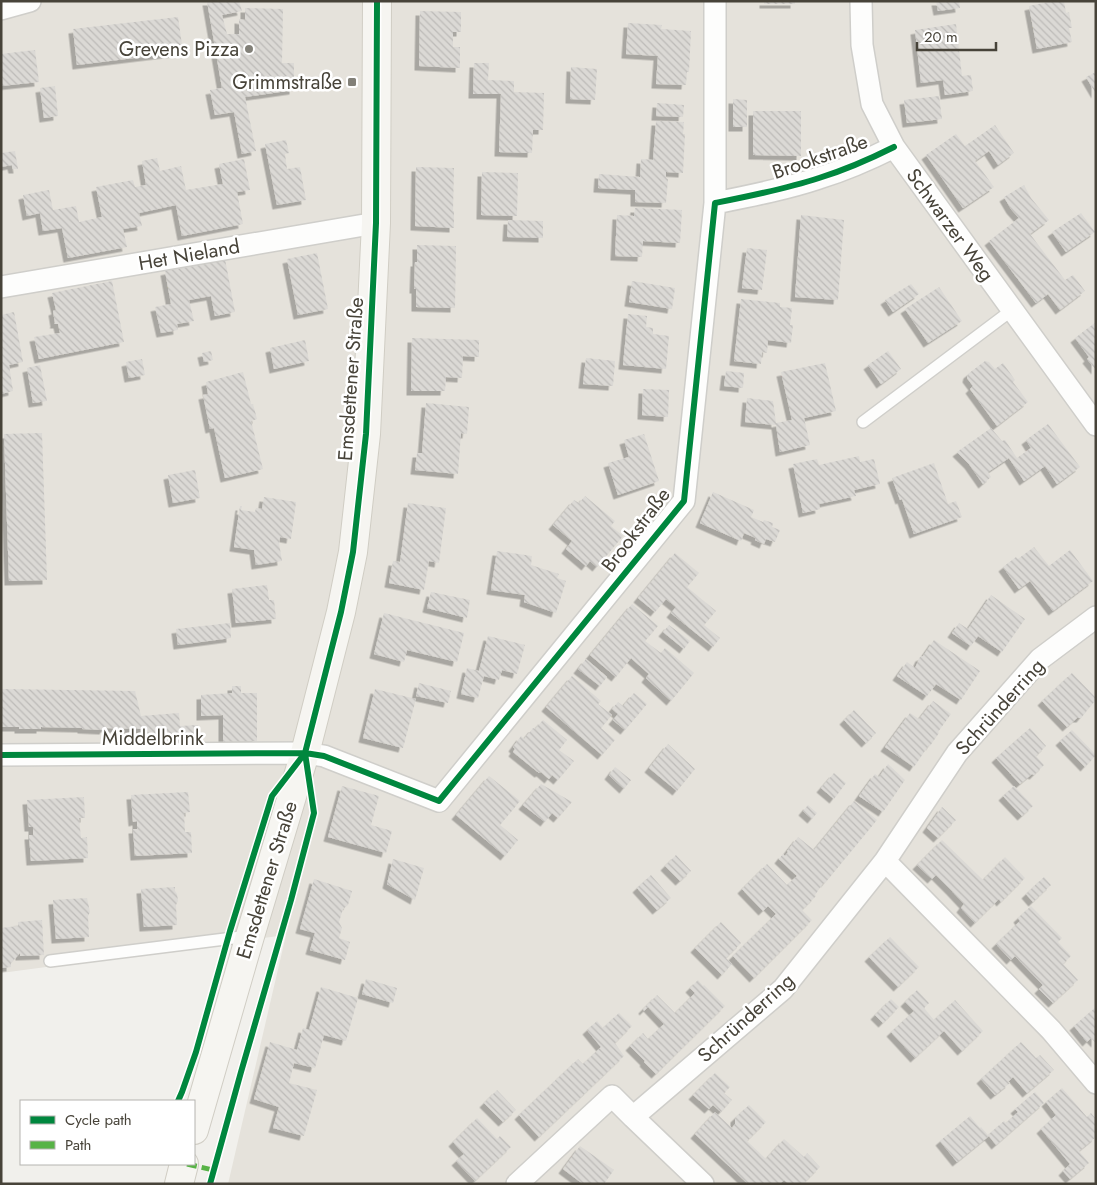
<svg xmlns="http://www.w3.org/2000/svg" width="1097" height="1185" font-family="Jost,sans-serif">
<defs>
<pattern id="building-back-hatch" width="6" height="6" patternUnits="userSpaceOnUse" patternTransform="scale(1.25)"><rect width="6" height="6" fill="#dbd9d5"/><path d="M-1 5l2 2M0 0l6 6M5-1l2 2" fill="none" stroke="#bdbbb8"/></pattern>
<filter id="shadow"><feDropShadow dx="-4.5" dy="4.5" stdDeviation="0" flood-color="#0004"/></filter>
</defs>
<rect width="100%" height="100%" fill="#f1f0ec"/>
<path fill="#e5e2db" d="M1 1H1096V1184H228L286 935 1 973Z"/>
<path fill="url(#building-back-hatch)" filter="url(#shadow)" d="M207 1H239L242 11 222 15 227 34H239V19L245 20V8L283 9 282 63H294V90L245 97 256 151 242 154 234 112 215 115 210 90 222 88Z
M764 1H795V4H764Z
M936 1H959L960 8 938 11Z
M1053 1H1064L1066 13 1069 12 1072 28H1069L1072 42 1037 49 1029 6Z
M420 11 461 12V32H453V47H460V68L419 66Z
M178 17 183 52 77 65 73 29Z
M628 23 662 25 661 29 691 31 689 72H687L686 85 656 84 658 56 626 54Z
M956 24 962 76 971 75 973 91 945 95 943 80 921 83 915 30Z
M35 50 39 82 1 86V54Z
M474 63H489L488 80 514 81V92L544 93 543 130H533L532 153 499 152 501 94H473Z
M571 67 597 69 595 100 570 99Z
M1096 72V94L1086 77Z
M55 86 58 116 44 118 40 88Z
M939 96 942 119 907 123 904 100Z
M733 99 747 100V127H733Z
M657 103 684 105 683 117 656 116Z
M753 111H801V156L753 155Z
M656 121 684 122 683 134H685L683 173 666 172V178L668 179 666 203 635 202V190L598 188 599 174 640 177 641 159 653 160Z
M995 125 1014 153 998 165 989 151 975 161 994 187 963 208 926 155 956 134 965 146Z
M286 140 289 153 285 154 287 169 300 167 306 200 277 205 265 144Z
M15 151 18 169H13L12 165 1 167V153Z
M157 158 160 171 181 166 186 190 223 184 219 164 244 159 250 190 237 192 243 224 182 236 176 205 139 213 142 226 123 229 127 247 68 258 62 228 43 231 40 213 27 216 23 195 49 190 53 210 76 206 79 222 102 217 96 187 133 180 135 187 146 185 142 161Z
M416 167 454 168 453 211H454V228L415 226Z
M482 172 518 173 517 216 481 215Z
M1024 185 1031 198 1049 220 1030 234 1065 280 1073 275 1085 291 1060 310 1048 294 1036 303 989 241 1019 218 1011 209 1004 197Z
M635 208 682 210 680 243 643 241 642 257 615 256 617 215 634 216Z
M1081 213 1095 232 1066 252 1052 232Z
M801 215 844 220 838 300 795 297Z
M508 220 543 221V238L507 237Z
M417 245 456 246 455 308 416 307V289H414L415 262H417Z
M747 248 767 250 762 290 742 288Z
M317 253 328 309 298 315 287 259Z
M225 259 235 312 215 316 211 296 189 300 194 321 177 324 178 330 161 333 155 307 171 304 165 271Z
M112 281 124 342 39 359 34 337 60 333 58 324H54L55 323 53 311 56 310 52 293Z
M632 281 675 288 672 309 629 302Z
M911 284 919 294 893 312 885 300Z
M939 287 962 321 928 343 905 309Z
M741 299 780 303V307L792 308 790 325H793L791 343 768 340 767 353 762 352 761 364 734 361Z
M14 312 23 362 9 365 13 391 1 394V315Z
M628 314 647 316 646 327 653 328V334L669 336 666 369 623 365Z
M1096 322V370L1087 359 1089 357 1075 338Z
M412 338 479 340V357L463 356 462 378 446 377 445 391H411Z
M305 340 309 361 274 369 270 348Z
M211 351 213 360 204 362 202 353Z
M888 351 901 369 881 384 868 365Z
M586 358 615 361 613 386 583 384Z
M142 359 145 375 129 378 126 362Z
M985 361 989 362 995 369 1003 363 1015 380 1013 382 1028 402 997 426 970 389 973 386 967 378 968 374Z
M825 363 836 411 804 418 810 445 780 452 776 425 745 422 747 398 773 401 776 423 792 420 781 372Z
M40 365 47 401 33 403 27 368Z
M726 371 744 373 743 388 724 386Z
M243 372 251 404H253L257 419 251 421 263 469 225 478 214 428 210 429 203 395 208 394 206 382Z
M643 389 669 390 668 417 642 415Z
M426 403 469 407 467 434 461 433 458 474 415 470 417 453H422Z
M1048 424 1080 467 1057 484 1045 466 1024 481 1009 458 988 472 991 477 983 484 969 464 957 452 991 428 1002 441 1005 440 1017 458 1031 448 1026 440Z
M42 433 47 580 9 581 4 434Z
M644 434 659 481 618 495 608 463 629 457 624 440Z
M859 456 860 462 874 459 880 484 854 490 856 496 819 504 820 509 803 513 793 464 817 459 819 465Z
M934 463 948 504 956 501 962 517 914 534 902 499 900 500 892 478Z
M195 470 200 498 173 503 168 475Z
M713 492 754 510 751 517 763 522 764 520 773 523 772 527 780 530 775 542 766 539 764 544 755 540 756 538 744 533 741 541 700 523Z
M585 496 615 521 611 526 623 536 597 567 590 561 586 566 566 549 572 541 553 525 574 500 579 503Z
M264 497 296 502 291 539 280 537 279 543 282 561 256 565 254 550 234 547 240 506H242L241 510 255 512 256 508 262 509Z
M408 503 446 508 439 563 429 561 424 590 389 583 393 561 400 562Z
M1034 547 1049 566 1070 550 1093 581 1053 611 1030 581 1019 589 1003 567 1016 557 1018 559Z
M497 551 532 556 531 565 559 574 557 578 566 581 556 613 524 602 525 595 491 590Z
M675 553 699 573 687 587 716 611 704 625 720 638 713 647 671 613 676 607 666 599 655 612 638 598Z
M267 585 269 600H274L276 619 236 623 232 589Z
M431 592 470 600 467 618 427 608Z
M991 595 1025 619 1002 652 978 636 971 646 952 633 959 623 968 629Z
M632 604 658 626 645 641 661 653 665 648 694 673 671 701 646 678 649 674 631 658 616 677 590 655Z
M384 613 464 633 457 662 407 650 404 662 374 654Z
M230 623 231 638 178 645 176 629Z
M669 625 690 641 684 649 663 632Z
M488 636 525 645 517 674 502 670 499 680 484 676 478 698 461 694 467 668 479 671Z
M934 640 980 671 961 700 936 684 927 696 897 676 907 662 915 668 920 657 923 656Z
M586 659 607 677 600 686 578 669Z
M1072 673 1096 698V700L1087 710 1086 712 1081 718H1077L1067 727 1042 701Z
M572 676 601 701 598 704 612 715 601 728 615 740 602 755 546 707Z
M419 683 451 691 448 703 416 696Z
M232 686H241V693H257V741L223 742V715L201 716V695L232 693Z
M1 689 135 691 141 716 179 713 180 726 198 725 200 743 199 745 150 748 145 729 105 728 104 730 82 729V728L41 727V729H19V727H1Z
M375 689 416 699 403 748 363 738Z
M634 693 647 704 625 730 613 720 618 714 612 709 618 702 623 706Z
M933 701 951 714 938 732 939 733 930 746 929 745 914 767 885 747 910 713 919 719Z
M854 710 876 733 866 743 844 720Z
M543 720 567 740 559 750 574 761 558 780 552 775 549 779 541 772 539 773 513 752 515 749 513 747 521 736 524 739 533 728 535 729Z
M1030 728 1046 746 1036 756 1044 765 1034 775 1032 774 1020 784 996 758Z
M1072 730 1096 755 1085 767 1060 741Z
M668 744 695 769 677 791 649 768Z
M888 764 905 780 883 812 859 796 875 774 879 777Z
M615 767 631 780 624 789 609 775Z
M834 773 846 783 834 799 821 788Z
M489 776 520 801 500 825 518 840 505 856 456 815Z
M541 784 572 802 558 818 552 813 545 822 523 805Z
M342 786 379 796 371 825 392 831 386 853 328 837Z
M1014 786 1033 806 1022 816 1003 796Z
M188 792 190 812 184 813 185 832H191L192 853 135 856 133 829H137V821L133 822 131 795Z
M84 797 85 818H79L81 838 87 837 88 858 31 861 29 835H33V827H29L27 800Z
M854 801 877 820 825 883 824 882 815 895 816 896 802 910 812 920 754 978 733 956 776 914 768 906 763 911 742 889 767 864 787 885 797 876 779 859 783 854 785 856 788 852 787 851 798 837 814 850Z
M808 805 817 813 812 819 803 811Z
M942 807 956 820 938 838 927 828Z
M942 840 983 880 1005 857 1025 878 1001 902 999 899 975 923 961 908 964 904 951 890 936 875 932 879 917 865Z
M676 855 691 871 680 881 665 866Z
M393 859 424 868 415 900 387 884Z
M651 875 671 898 657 910 637 888Z
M1044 877 1051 885 1033 902 1026 894Z
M314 879 352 891 348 905 343 909 339 922 342 928 339 938 350 942 345 960 310 950 315 933 300 929Z
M175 887V891L177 894 178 901 176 905 177 925 144 927 141 889Z
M87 898 90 912 88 916 89 937 56 939 53 900Z
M1031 906 1062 938 1058 942 1071 956 1063 964 1078 980 1053 1003 1039 989 1043 985 1015 956 1011 960 996 944 1020 921 1018 918Z
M42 920 44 955 20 956V953L11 963V967L1 968V928L18 926V922Z
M721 922 741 943 726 958 732 964 722 975 695 948Z
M890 937 919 967 898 987 869 957Z
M366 979 397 988 393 1003 362 994Z
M698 980 703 986 704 985 725 1006 656 1074 644 1062 645 1061 630 1046 643 1033 648 1039 664 1024 648 1007 644 1011 643 1009 657 995 675 1013 695 993 690 988Z
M321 987 358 998 346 1041 324 1035 315 1068 294 1063 289 1083 317 1090 304 1136 273 1128 279 1107 254 1099 270 1042 297 1050 303 1028 309 1030Z
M917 990 929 1003 924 1008 934 1020 955 1000 983 1031 962 1051 944 1031 915 1058 891 1032 914 1011 905 1002Z
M891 999 899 1007 883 1023 875 1015Z
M1096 1007V1043L1091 1038 1087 1042 1074 1026Z
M619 1013 632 1026 615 1043 624 1056 539 1137 519 1115 578 1059 583 1064 601 1047 587 1030 597 1021 603 1028Z
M1021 1042 1036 1058 1040 1055 1054 1070 1027 1093 1013 1077 1008 1082 1010 1083 995 1095 981 1079Z
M715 1073 730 1087 724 1093 732 1100 721 1112 713 1105 709 1109 693 1095Z
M1062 1088 1087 1117 1091 1113 1096 1119V1137L1079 1151 1089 1163 1070 1179 1063 1171 1070 1164 1041 1129 1056 1115 1046 1102Z
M497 1090 516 1110 503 1122 484 1103Z
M1035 1092 1044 1103 996 1145 989 1136 957 1162 940 1141 970 1116 980 1128 981 1127 988 1135 1004 1121 1006 1123 1018 1112 1015 1109Z
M749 1105 766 1122 747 1141 766 1159 784 1139 804 1157 807 1153 820 1167 805 1182 807 1184H789L784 1180 780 1184H748L695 1134 715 1112 732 1128 735 1124V1118Z
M477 1118 497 1139 500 1136 511 1147 475 1181 456 1161 464 1154 453 1142Z
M580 1146 614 1170 604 1184H583L563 1169Z"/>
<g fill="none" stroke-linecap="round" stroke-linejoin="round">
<g stroke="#cfceca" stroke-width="14">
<path id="lane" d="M863 422 1012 310
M50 961 249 936"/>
</g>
<g stroke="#cfceca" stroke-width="24">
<path id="street" d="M715 1V203
M861 1 862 45 872 104 894 147 1096 425
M1 9 30 1
M1 287 376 223
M1 755 305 753 324 756 439 801 684 501 715 203C750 196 786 189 819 178 845 170 870 159 894 147
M885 861 1051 1030 1096 1083
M633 1117 703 1184
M517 1184 612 1096 633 1117 783 989 885 861 957 753 1040 659 1096 617"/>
</g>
<g stroke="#d0cdc4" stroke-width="30">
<path id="secondary" d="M194 1130 250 936 305 753 341 612 353 552 366 434 376 223 377 1
M179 1184 184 1164"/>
</g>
<use href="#lane" stroke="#fdfdfc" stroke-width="11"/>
<use href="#street" stroke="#fdfdfc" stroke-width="21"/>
<use href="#secondary" stroke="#f6f5f1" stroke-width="28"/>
<path stroke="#57b346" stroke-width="5" stroke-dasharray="10 5" stroke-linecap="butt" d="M187 1164 213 1170"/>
<g stroke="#fff" stroke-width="9">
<path id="cycleway" d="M1 755 305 753 324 756 439 801 684 501 715 203C750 196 786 189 819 178 845 170 870 159 894 147
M178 1101 182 1092 196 1052 230 931 272 796 305 753
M210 1184 241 1072 291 900 314 813 305 753 341 612 353 552 366 434 376 223 377 1"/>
</g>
<use href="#cycleway" stroke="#00873e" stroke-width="6"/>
</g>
<g fill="#828078" stroke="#fff" stroke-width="2">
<circle cx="249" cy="49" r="5"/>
<rect x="347" y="77" width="10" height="10" rx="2.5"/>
</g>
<g text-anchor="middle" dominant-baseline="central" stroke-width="5" stroke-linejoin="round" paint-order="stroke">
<g font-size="20" fill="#474339" stroke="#fff" text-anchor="end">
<text x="239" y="49">Grevens Pizza</text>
<text x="342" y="82">Grimmstraße</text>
</g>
<g font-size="20" fill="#474339" stroke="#fff">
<text transform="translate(820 157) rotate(-19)">Brookstraße</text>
<text transform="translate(950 225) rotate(54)">Schwarzer Weg</text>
<text transform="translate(189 255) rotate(-10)">Het Nieland</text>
<text transform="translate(351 379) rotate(-86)">Emsdettener Straße</text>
<text transform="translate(636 530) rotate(-53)">Brookstraße</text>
<text transform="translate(1000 707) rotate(-48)">Schründerring</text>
<text x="153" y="738">Middelbrink</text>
<text transform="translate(267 880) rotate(-73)">Emsdettener Straße</text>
<text transform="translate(746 1018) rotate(-42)">Schründerring</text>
</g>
</g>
<rect width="1097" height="1185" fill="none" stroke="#474339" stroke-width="5"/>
<rect x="20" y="1100" width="175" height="65" fill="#ffffff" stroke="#b5b4b0"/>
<rect x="30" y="1116" width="25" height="8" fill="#00873e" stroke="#b5b4b0"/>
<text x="65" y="1125" font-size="15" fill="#474339">Cycle path</text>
<rect x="30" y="1141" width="25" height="8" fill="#57b346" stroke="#b5b4b0"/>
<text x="65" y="1150" font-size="15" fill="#474339">Path</text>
<path d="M917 42v8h79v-8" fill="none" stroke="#474339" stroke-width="2.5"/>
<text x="924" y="42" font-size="15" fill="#474339" stroke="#ffffff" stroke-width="4" paint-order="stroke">20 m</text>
</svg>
